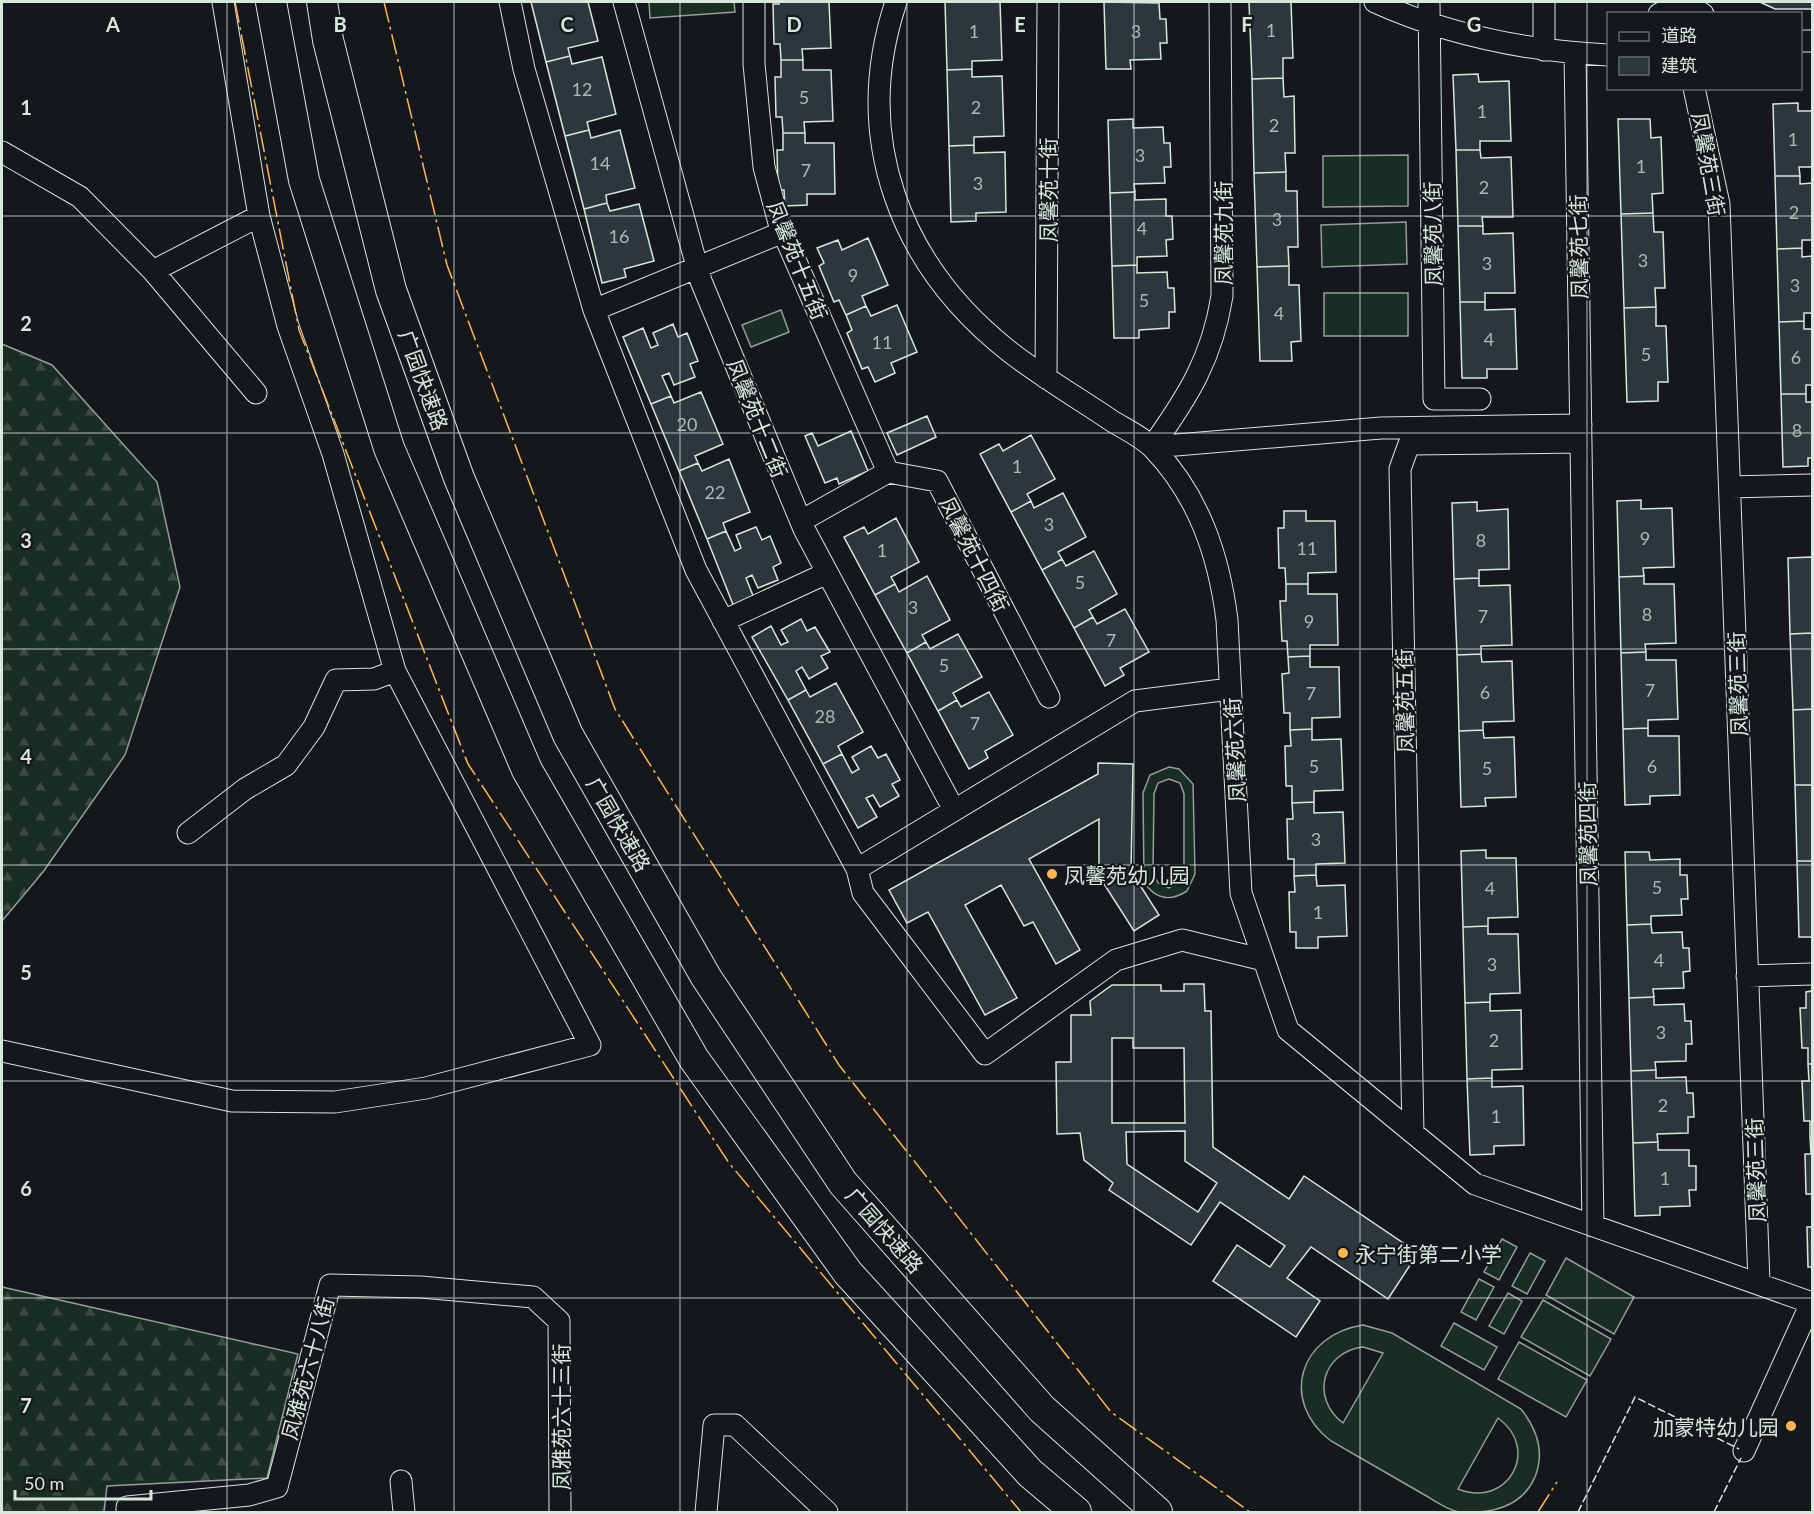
<svg xmlns="http://www.w3.org/2000/svg" width="1814" height="1514" font-family="Lato,'Noto Sans SC',sans-serif">
<defs>
<pattern id="forest-firs" width="22" height="20" patternUnits="userSpaceOnUse" patternTransform="scale(1.5)"><rect width="22" height="20" fill="#1a2d24"/><path d="M5 1l3.5 6h-7zM16 11l3.5 6h-7z" fill="#3b4b43"/></pattern>
</defs>
<rect width="100%" height="100%" fill="#14181c"/>
<path fill="url(#forest-firs)" stroke="#939e99" stroke-width="1.5" d="M2 344 52 365 157 482 180 587 125 755 43 872 2 921Z
M2 1287 298 1354 267 1478 107 1486 104 1512H2Z"/>
<path fill="#1a2d24" stroke="#939e99" stroke-width="1.5" fill-rule="evenodd" d="M649 2H734L735 12 650 18Z
M1408 155V206L1323 207V156Z
M1406 222 1407 264 1322 267 1321 225Z
M1324 293H1408V336H1324Z
M781 310 789 332 751 347 742 325Z
M1169 767 1179 769 1193 784 1195 874 1187 891C1170 902 1155 899 1144 882L1143 793 1150 775ZM1169 779 1180 783 1184 794V873L1179 883 1169 888 1158 883 1153 872 1154 794 1158 783Z
M1502 1239 1517 1247 1499 1280 1484 1272Z
M1530 1253 1545 1261 1527 1294 1512 1286Z
M1566 1258 1634 1297 1614 1334 1546 1295Z
M1479 1279 1494 1287 1476 1320 1461 1312Z
M1508 1293 1522 1301 1504 1334 1489 1326Z
M1543 1300 1611 1339 1590 1376 1521 1337Z
M1454 1323 1497 1347 1484 1370 1441 1346Z
M1363 1325 1392 1333 1521 1409C1537 1429 1545 1452 1535 1477 1522 1507 1491 1514 1459 1512 1447 1510 1434 1500 1423 1494 1392 1476 1362 1459 1331 1441 1279 1401 1299 1335 1363 1325ZM1363 1347 1383 1353 1343 1423C1310 1398 1322 1352 1363 1347ZM1498 1418C1541 1449 1508 1509 1458 1489Z
M1519 1342 1587 1380 1566 1417 1498 1379Z"/>
<path fill="#2c363c" stroke="#d8e6dc" stroke-width="1.5" fill-rule="evenodd" d="M531 2H588L598 41 568 48 570 56 546 62Z
M779 2H829L831 48 802 49 803 60H781L780 44H774L773 4H779Z
M945 2H1000L1002 60 972 61V69L947 70Z
M1104 2 1159 3 1160 19H1166L1167 43H1160L1161 59 1130 60 1131 69H1106Z
M1249 2H1291L1293 58H1283V78L1252 79Z
M1760 2H1812V9H1775Z
M570 56 572 64 602 57 616 114 587 122 589 130 565 136 546 62Z
M781 60H803V70H831L833 121 804 122 805 133H783L782 117H776L775 77H781Z
M972 69V77L1002 76 1004 136 974 137V145L949 146 947 70Z
M1478 74 1479 82 1509 81 1511 141H1480V150H1456L1453 75Z
M1283 78 1284 97 1294 96 1295 153H1285L1286 172 1254 173 1252 79Z
M1798 103V111H1812V167H1799L1800 176H1775L1773 104Z
M1133 119V128L1163 127 1164 143H1170L1171 167H1164L1165 183 1134 184 1135 192 1110 193 1108 120Z
M1618 119H1650L1651 138 1661 137 1663 193 1652 194 1653 213 1621 214Z
M589 130 591 138 620 130 635 188 606 195 607 203 584 209 565 136Z
M783 133H805V143H834L835 194H807V205L785 206 784 190H778L777 150H783Z
M974 145V153L1005 152 1006 212 976 213V221L951 222 949 146Z
M1456 150H1480L1481 158 1511 157 1513 217H1482L1483 226H1458Z
M1286 172V191H1297L1298 247H1288L1289 266 1257 267 1254 173Z
M1775 176H1800V184L1812 183V240H1802V248L1777 249Z
M1135 192V200L1166 199V216H1172L1173 239 1166 240 1167 256 1137 257V265L1112 266 1110 193Z
M607 203 610 211 639 204 654 261 624 269 626 277 602 283 584 209Z
M1653 213 1654 232H1663L1665 288H1655L1656 307 1624 308 1621 214Z
M1458 226H1483V234L1513 233 1515 293H1485V302H1460Z
M868 238 888 285 862 296 866 306 846 315 839 300 834 302 819 266 824 263 817 248 838 240 842 250Z
M1802 248V257L1812 256V313H1804V321L1779 322 1777 249Z
M1137 265V273L1167 272 1168 288H1174L1175 312H1169V328L1139 330V338H1114L1112 266Z
M1289 266V285H1299L1301 341 1291 342 1292 361H1260L1257 267Z
M1460 302H1485V310L1515 309 1517 369H1487V378H1462Z
M897 305 917 352 891 363 895 373 875 382 868 367 862 369 847 333 852 330 846 315 866 306 871 316Z
M1656 307V326H1666L1668 382H1658V401L1627 402 1624 308Z
M1804 321V329H1812V385H1806V394H1781L1779 322Z
M673 324 678 337 687 333 698 361 690 364 695 377 674 385 669 373 662 376 671 396 651 404 623 337 643 328 651 348 658 345 653 333Z
M701 392 723 444 695 456 698 463 679 471 651 404 671 396 674 403Z
M1781 394H1806V402H1812V458H1808V466L1783 467Z
M927 416 936 437 897 455 887 433Z
M851 431 868 471 839 484 837 478 825 483 805 436 812 433 818 446Z
M1031 435 1055 479 1027 494 1031 501 1011 512 980 454 999 444 1003 451Z
M729 459 750 512 723 523 726 531 707 539 679 471 698 463 702 471Z
M1063 493 1086 537 1058 552 1062 559 1042 570 1011 512 1031 501 1034 508Z
M1641 500V509L1672 508 1674 567 1643 568 1644 576 1619 577 1617 501Z
M1477 502V511L1508 509 1509 569 1479 570V578L1454 579 1452 503Z
M1284 511H1306V521H1335L1336 572 1308 573V584H1286L1285 568H1279L1278 528H1284Z
M896 518 919 562 891 577 895 584 875 595 844 537 864 527 868 534Z
M756 527 762 540 770 536 781 563 773 567 778 580 758 588 752 575 746 578 754 598 734 607 707 539 726 531 735 551 741 548 736 535Z
M1094 551 1117 594 1089 610 1093 617 1074 628 1042 570 1062 559 1066 566Z
M1812 557V633L1790 634 1788 558Z
M927 576 950 620 922 635 926 642 907 653 875 595 895 584 899 592Z
M1644 576V584H1674L1676 643 1645 644 1646 652 1621 653 1619 577Z
M1479 578V586L1510 585 1512 645 1481 646V654L1457 655 1454 579Z
M1286 584H1308V594H1337L1338 645H1310V656L1288 657 1287 641H1282L1280 601H1286Z
M1125 609 1149 652 1120 668 1124 675 1105 686 1074 628 1093 617 1097 624Z
M801 619 807 631 815 627 830 652 821 656 828 668 809 679 802 667 796 671 806 690 788 700 752 637 771 626 781 645 788 642 781 630Z
M1812 633V709L1793 710 1790 634Z
M958 634 982 677 953 693 957 700 938 711 907 653 926 642 930 649Z
M1646 652V660H1676L1678 719 1648 720V728L1623 729 1621 653Z
M1481 654 1482 662 1512 661 1514 721 1483 722V730L1459 731 1457 655Z
M1310 656V667H1339L1340 717 1312 718V729L1290 730V713H1284L1282 674 1289 673 1288 657Z
M836 683 863 732 838 746 842 754 823 764 788 700 806 690 810 697Z
M989 692 1013 735 985 751 988 758 969 769 938 711 957 700 961 707Z
M1812 709V785H1795L1793 710Z
M1648 728V736H1679L1680 795 1650 796V804L1625 805 1623 729Z
M1312 729V740L1341 739 1343 790 1314 791V802L1292 803V786H1286L1285 746H1291L1290 730Z
M1483 730 1484 738 1514 737 1516 797 1485 798 1486 806 1461 807 1459 731Z
M871 746 878 758 886 754 900 780 892 784 899 796 880 807 873 795 866 798 877 817 858 828 823 764 842 754 852 773 859 769 852 757Z
M1098 763 1133 764 1131 871 1159 915 1134 931 1099 876V819L1029 859 1080 950 1056 964 1033 922 1024 926 1001 885 965 905 1017 998 985 1015 928 912 907 923 889 890 1098 774Z
M1795 785H1812V861H1797Z
M1314 802V813L1343 812 1345 863 1316 864V875L1294 876V859H1288L1287 819H1293L1292 803Z
M1486 850V858H1516L1518 917 1488 918V926L1463 927 1461 851Z
M1625 852H1649L1650 860 1680 859V875H1687L1688 899H1681L1682 915 1651 916V924L1627 925Z
M1797 861H1812V937H1799Z
M1316 875 1317 886 1345 885 1347 936 1318 937V948H1296V932H1290L1289 892H1295L1294 876Z
M1651 924 1652 933 1682 932 1683 948H1689L1690 971 1683 972 1684 988 1653 989 1654 997 1629 998 1627 925Z
M1488 926V934H1518L1520 993 1490 994V1002L1465 1003 1463 927Z
M1184 984H1204L1205 1011H1211L1213 1147 1289 1199 1304 1176 1418 1253 1388 1299 1311 1247 1287 1278 1320 1301 1296 1337 1213 1281 1237 1245 1270 1267 1285 1246 1220 1202 1191 1245 1109 1190 1113 1183 1084 1160 1080 1133 1057 1134 1056 1062H1071V1015H1091L1090 1001 1112 985H1161V991H1184ZM1112 1038H1133V1048H1184L1185 1123H1112ZM1185 1131V1161L1217 1183 1198 1212 1127 1164 1126 1132Z
M1812 991V1064H1808V1048H1802L1800 1008H1806V992Z
M1654 997V1005L1684 1004 1685 1021H1691L1692 1044H1686V1061L1655 1062 1656 1070 1631 1071 1629 998Z
M1490 1002V1011L1521 1010 1522 1069 1492 1070V1078L1467 1079 1465 1003Z
M1808 1064H1812V1137H1810V1121H1804L1802 1081H1809Z
M1656 1070V1078L1686 1077 1687 1093H1693L1694 1117H1688V1133L1657 1134 1658 1142 1633 1143 1631 1071Z
M1492 1078V1087L1523 1086 1524 1145 1494 1146V1154L1470 1155 1467 1079Z
M1810 1137H1812V1210V1194H1806L1805 1154H1811Z
M1658 1142V1150H1689V1166H1696V1190H1689L1690 1206 1660 1207V1215L1635 1216 1633 1143Z
M1807 1227H1812V1267H1808Z"/>
<g fill="none" stroke-linecap="round" stroke-linejoin="round">
<g stroke="#d8e6dc" stroke-width="23">
<path id="minor" d="M510 2 524 69 594 310 696 570 857 869 1135 701 1230 689
M624 2 701 281 804 529 954 810
M754 2V64L764 167 779 223 888 472
M896 2C851 137 899 265 1010 352 1042 377 1078 398 1112 421 1125 429 1142 437 1153 448 1199 496 1219 556 1227 620L1241 893 1288 1030 1475 1184 1812 1303
M1375 2C1448 35 1528 51 1608 55
M1429 2 1434 399H1480
M1659 14C1673 6 1689 4 1703 14
M1800 41H1812
M1544 50V2
M1575 53 1593 1226
M1694 88 1719 204 1759 1282
M2 152 80 197 153 271 256 393
M153 271 259 216
M594 310 783 232
M1046 378 1048 2
M1152 447C1188 396 1212 359 1222 296L1220 2
M1152 447 1381 428 1581 425
M1730 487 1812 485
M801 521 888 472 937 481 1049 697
M723 621 827 573
M188 833 245 789 286 765 314 727 336 680 374 679 395 671
M857 869 863 893 985 1054 1116 960 1182 940 1264 960
M1747 976 1812 974
M2 1051 232 1101 335 1102 426 1088 590 1045 395 671 333 454 288 326 259 216 223 2
M1413 1133 1400 469 1409 444 1581 442
M1744 1451 1811 1303
M401 1481 404 1512
M127 1512V1507L249 1495 277 1487 330 1285 421 1287 533 1297 559 1321 560 1512
M706 1512 714 1425H735L827 1512"/>
</g>
<g stroke="#d8e6dc" stroke-width="32">
<path id="highway" d="M271 2 304 180 389 448 527 770 694 1059 848 1273 1030 1473 1076 1512
M322 2 328 40 391 290 459 478 568 735 706 977 843 1183 1042 1409 1157 1512"/>
</g>
<use href="#minor" stroke="#14181c" stroke-width="21"/>
<use href="#highway" stroke="#14181c" stroke-width="30"/>
<path stroke="#d8e6dc" stroke-width="1.5" stroke-dasharray="8 3" stroke-linecap="butt" d="M1578 1512 1635 1397 1739 1449
M1714 1512 1741 1458"/>
<path stroke="#ffb74d" stroke-width="1.5" stroke-dasharray="21 4.5 3 4.5" stroke-linecap="butt" d="M235 2 299 330 468 764 729 1163 1021 1512
M384 2 447 265 615 709 839 1065 1111 1412 1250 1512
M1538 1512 1557 1482"/>
</g>
<path fill="none" stroke="#d8e6dc" stroke-width="1.5" stroke-opacity="0.55" d="M227 2V1512M454 2V1512M680 2V1512M907 2V1512M1134 2V1512M1360 2V1512M1587 2V1512M2 216H1812M2 433H1812M2 649H1812M2 865H1812M2 1081H1812M2 1298H1812"/>
<g fill="#ffb74d" stroke="#14181c" stroke-width="2">
<circle cx="1052" cy="874" r="6"/>
<circle cx="1343" cy="1253" r="6"/>
<circle cx="1791" cy="1426" r="6"/>
</g>
<g text-anchor="middle" dominant-baseline="central" stroke-width="4.5" stroke-linejoin="round" paint-order="stroke">
<g font-size="18" fill="#adbab4">
<text x="1271" y="30">1</text>
<text x="974" y="31">1</text>
<text x="1136" y="31">3</text>
<text x="582" y="89">12</text>
<text x="804" y="97">5</text>
<text x="976" y="107">2</text>
<text x="1482" y="111">1</text>
<text x="1274" y="125">2</text>
<text x="1793" y="139">1</text>
<text x="1140" y="155">3</text>
<text x="600" y="163">14</text>
<text x="1641" y="166">1</text>
<text x="806" y="170">7</text>
<text x="978" y="183">3</text>
<text x="1484" y="187">2</text>
<text x="1794" y="212">2</text>
<text x="1277" y="219">3</text>
<text x="1142" y="228">4</text>
<text x="619" y="236">16</text>
<text x="1643" y="260">3</text>
<text x="1487" y="263">3</text>
<text x="853" y="275">9</text>
<text x="1795" y="285">3</text>
<text x="1144" y="300">5</text>
<text x="1279" y="313">4</text>
<text x="1489" y="339">4</text>
<text x="882" y="342">11</text>
<text x="1646" y="354">5</text>
<text x="1796" y="357">6</text>
<text x="687" y="424">20</text>
<text x="1797" y="430">8</text>
<text x="1017" y="466">1</text>
<text x="715" y="492">22</text>
<text x="1049" y="524">3</text>
<text x="1645" y="538">9</text>
<text x="1481" y="540">8</text>
<text x="1307" y="548">11</text>
<text x="882" y="550">1</text>
<text x="1080" y="582">5</text>
<text x="913" y="607">3</text>
<text x="1647" y="614">8</text>
<text x="1483" y="616">7</text>
<text x="1309" y="621">9</text>
<text x="1111" y="640">7</text>
<text x="944" y="665">5</text>
<text x="1650" y="690">7</text>
<text x="1485" y="692">6</text>
<text x="1311" y="693">7</text>
<text x="825" y="716">28</text>
<text x="975" y="723">7</text>
<text x="1314" y="766">5</text>
<text x="1652" y="766">6</text>
<text x="1487" y="768">5</text>
<text x="1316" y="839">3</text>
<text x="1657" y="887">5</text>
<text x="1490" y="888">4</text>
<text x="1318" y="912">1</text>
<text x="1659" y="960">4</text>
<text x="1492" y="964">3</text>
<text x="1661" y="1032">3</text>
<text x="1494" y="1040">2</text>
<text x="1663" y="1105">2</text>
<text x="1496" y="1116">1</text>
<text x="1665" y="1178">1</text>
</g>
<g font-size="21" fill="#d8e6dc" stroke="#14181c">
<text transform="translate(1709 164) rotate(80)">凤馨苑三街</text>
<text transform="translate(1047 190) rotate(-90)">凤馨苑十街</text>
<text transform="translate(1222 233) rotate(-90)">凤馨苑九街</text>
<text transform="translate(1432 234) rotate(-91)">凤馨苑八街</text>
<text transform="translate(1578 247) rotate(-91)">凤馨苑七街</text>
<text transform="translate(798 260) rotate(68)">凤馨苑十五街</text>
<text transform="translate(424 380) rotate(70)">广园快速路</text>
<text transform="translate(758 418) rotate(68)">凤馨苑十二街</text>
<text transform="translate(975 554) rotate(63)">凤馨苑十四街</text>
<text transform="translate(1737 684) rotate(-92)">凤馨苑三街</text>
<text transform="translate(1404 701) rotate(-91)">凤馨苑五街</text>
<text transform="translate(1234 750) rotate(-93)">凤馨苑六街</text>
<text transform="translate(619 824) rotate(60)">广园快速路</text>
<text transform="translate(1587 834) rotate(-91)">凤馨苑四街</text>
<text transform="translate(1755 1170) rotate(-92)">凤馨苑三街</text>
<text transform="translate(885 1230) rotate(49)">广园快速路</text>
<text transform="translate(307 1368) rotate(-75)">凤雅苑六十八街</text>
<text transform="translate(560 1417) rotate(-90)">凤雅苑六十三街</text>
</g>
<g font-size="21" fill="#d8e6dc" stroke="#14181c" text-anchor="start">
<text x="1064" y="874">凤馨苑幼儿园</text>
<text x="1355" y="1253">永宁街第二小学</text>
<text x="1779" y="1426" text-anchor="end">加蒙特幼儿园</text>
</g>
</g>
<g font-size="20" text-anchor="middle" font-weight="bold" fill="#d8e6dc" stroke="#14181c" stroke-width="4.5" stroke-linejoin="round" paint-order="stroke">
<text x="113" y="32">A</text>
<text x="340" y="32">B</text>
<text x="567" y="32">C</text>
<text x="794" y="32">D</text>
<text x="1020" y="32">E</text>
<text x="1247" y="32">F</text>
<text x="1474" y="32">G</text>
<text x="26" y="115">1</text>
<text x="26" y="331">2</text>
<text x="26" y="548">3</text>
<text x="26" y="764">4</text>
<text x="26" y="980">5</text>
<text x="26" y="1196">6</text>
<text x="26" y="1413">7</text>
</g>
<rect width="1814" height="1514" fill="none" stroke="#d8e6dc" stroke-width="6"/>
<rect x="1607" y="12" width="195" height="78" fill="#14181c" stroke="#626a69" stroke-width="1.5"/>
<rect x="1619" y="32" width="30" height="9" fill="#14181c" stroke="#626a69" stroke-width="1.5"/>
<text x="1661" y="42" font-size="18" fill="#d8e6dc">道路</text>
<rect x="1619" y="57" width="30" height="18" fill="#2c363c" stroke="#626a69" stroke-width="1.5"/>
<text x="1661" y="72" font-size="18" fill="#d8e6dc">建筑</text>
<path d="M15 1490v9h136v-9" fill="none" stroke="#d8e6dc" stroke-width="3"/>
<text x="24" y="1490" font-size="18" fill="#d8e6dc" stroke="#14181c" stroke-width="4.5" paint-order="stroke">50 m</text>
</svg>
